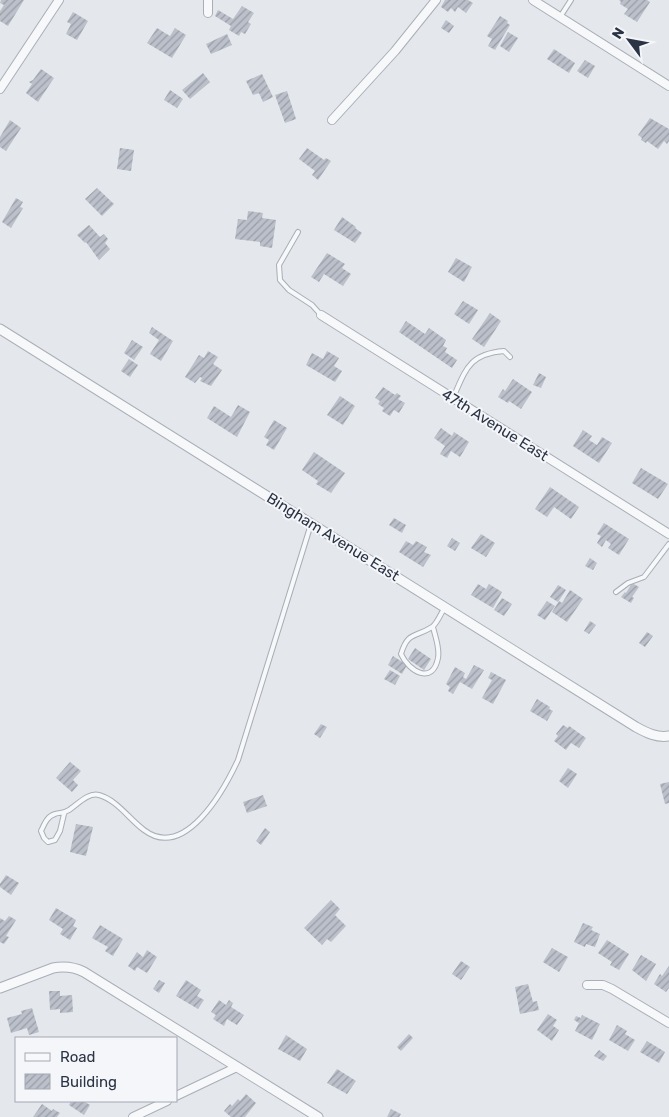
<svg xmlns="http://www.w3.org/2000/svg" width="669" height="1117" font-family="Rubik,sans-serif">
<defs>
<pattern id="building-hatch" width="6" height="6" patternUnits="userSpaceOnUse" patternTransform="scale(1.25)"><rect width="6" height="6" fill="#bbc0ca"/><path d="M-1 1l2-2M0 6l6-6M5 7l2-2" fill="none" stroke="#989da6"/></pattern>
</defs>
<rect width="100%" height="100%" fill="#e4e7ec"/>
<path fill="url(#building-hatch)" d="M1 0H24L8 26 0 21V11L4 5 0 3Z
M445 0H468L473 3 466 13 458 7 455 12 451 8 448 12 441 7Z
M619 0H647L650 2 637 22 624 14 628 9 620 4 621 2Z
M242 6 254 13 248 22 251 24 245 34 241 32 239 36 229 30 231 26 215 16 218 10 233 19Z
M73 12 88 21 77 40 66 34 71 24 67 22Z
M500 16 508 21 507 23 510 25 495 50 488 46 492 39 487 36Z
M446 20 454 26 449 33 441 28Z
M157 28 170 36 175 28 186 35 172 58 147 43Z
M508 32 518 38 509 52 500 46Z
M227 34 232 45 211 54 206 44Z
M554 49 575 63 569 73 547 59Z
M585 60 595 66 588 78 577 71Z
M41 69 54 78 38 102 26 93 32 84 29 82 33 80Z
M203 73 210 82 190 99 182 90Z
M262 74 273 97 263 102 259 93 253 95 246 81Z
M170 90 183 99 177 108 164 100Z
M287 91 296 119 285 123 275 95Z
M650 118 669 129V141L667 144 664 141 658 149 647 141 646 143 641 140 642 138 638 135Z
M10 120 21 128 6 151 0 147V137Z
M120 148 134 150 131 171 117 169Z
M307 148 324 160 326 158 331 161 318 180 312 175 315 171 299 159Z
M97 188 114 204 102 216 85 199Z
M16 198 23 202 20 207 23 208 11 228 2 222Z
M248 211 263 213 262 218 276 220 272 248 260 246V242L235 239 238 219 247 220Z
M342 217 356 227 355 228 362 233 355 243 334 230Z
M89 225 100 237 104 234 108 239 105 243 110 249 99 260 86 242 85 243 77 235Z
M327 253 345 264 342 268 351 274 343 286 324 274 319 282 311 277Z
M456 258 472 267 464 282 448 272Z
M463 301 478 310 469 324 454 314Z
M490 313 501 321 484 347 472 339Z
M406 321 425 334 429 328 446 340 443 346 447 348 445 352 457 360 452 368 399 332Z
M152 327 173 341 161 361 150 354 159 340 149 333Z
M132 340 143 347 134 360 124 353Z
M208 351 218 357 213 364 222 370 211 386 200 381 202 378 200 377 195 383 185 377 199 355 204 358Z
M327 351 339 358 334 366 342 371 335 382 306 365 312 353 323 359Z
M129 359 138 365 130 377 121 371Z
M539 373 546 377 541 388 533 385Z
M513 379 532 392 521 409 509 401 508 403 498 397 503 389 505 391Z
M383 387 395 395 397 393 401 396 398 399 405 403 399 413 394 410 390 416 382 411 384 408 378 404 380 401 375 398Z
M340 396 355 406 343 425 327 415Z
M238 405 250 412 237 437 207 418 214 406 231 417Z
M274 420 287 428 274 450 266 445 269 440 264 437Z
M441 428 452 436 454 432 469 442 460 457 451 451 447 458 440 454 445 446 434 438Z
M583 430 592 436 589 440 597 445 602 437 612 443 599 463 573 446Z
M314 452 345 473 331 493 316 484 318 481 302 470Z
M641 468 668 484 658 499 632 483Z
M550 487 579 507 571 519 554 507 547 517 535 509Z
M394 518 406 525 402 533 389 525Z
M604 523 629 539 619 555 608 548 611 544 606 540 602 547 597 543 601 536 597 534Z
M481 534 495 543 486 557 471 548Z
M452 538 460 543 455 551 447 546Z
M406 541 413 545 416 541 427 547 424 552 431 555 423 567 399 552Z
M590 558 597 563 593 570 585 566Z
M632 583 639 587 632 597 634 598 631 603 621 597 625 592 626 593Z
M478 584 486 589 489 584 502 592 493 608 471 595Z
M558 585 566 590 558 602 550 597Z
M570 590 583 599 567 622 552 612 559 601 562 603Z
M502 598 512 604 504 616 494 610Z
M547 601 555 606 545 620 537 615Z
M590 621 596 625 589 634 584 631Z
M647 632 653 636 645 647 639 643Z
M415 648 431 659 424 670 408 659Z
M393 656 407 665 402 674 388 665Z
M474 665 484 670 472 689 460 682 453 694 448 691 450 687 446 684 455 667 465 673 463 677 466 679Z
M390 670 400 676 395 685 384 679Z
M491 672 506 680 493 704 482 698 492 680 488 678Z
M537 699 550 707 549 709 553 711 547 721 530 711Z
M321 724 327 727 320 738 314 734Z
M563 725 568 728 569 726 586 738 579 748 571 743 566 750 554 741 558 736 556 734Z
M70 762 81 771 73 780 78 785 72 792 56 778Z
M568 768 577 774 568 788 559 781Z
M669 782V803L665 804 660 784Z
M263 795 267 806 247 813 243 802Z
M76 824 93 827 86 856 70 852Z
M265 828 270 832 261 845 256 841Z
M6 875 19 883 11 895 0 887V884Z
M331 900 340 909 335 915 346 926 331 942 327 939 322 945 304 928Z
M56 908 76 920 73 926 77 928 70 940 60 934 63 929 49 920Z
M9 916 16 920 6 936 9 937 4 944 0 942V918L5 921Z
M583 923 593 927 591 930 600 934 595 947 586 944 585 947 574 942Z
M100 925 123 939 113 956 105 951 108 947 92 938Z
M607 940 629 954 619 970 610 965 612 962 598 953Z
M552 948 568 957 559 972 543 962Z
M147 950 157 957 147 973 137 967 135 971 128 966 137 952 143 957Z
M641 955 656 964 646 981 632 970Z
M461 961 470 967 461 980 452 974Z
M669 966V988L666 992 654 984 660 974 662 976Z
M159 980 165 983 159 993 153 989Z
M186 980 201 990 197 996 204 1000 198 1009 176 996Z
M528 984 533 1002 537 1001 539 1010 520 1014 515 987Z
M49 991H60V996L72 995 73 1012 60 1013V1009L50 1010Z
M219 1000 226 1005 229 1000 233 1003 231 1007 244 1015 237 1025 227 1019 224 1026 213 1019 216 1015 211 1012Z
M32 1008 39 1032 29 1035 27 1028 11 1033 7 1018 22 1014 21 1011Z
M548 1014 557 1020 553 1026 559 1030 552 1041 537 1030Z
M582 1015 600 1024 592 1040 575 1031 579 1023 574 1020 576 1016 581 1018Z
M617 1025 627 1031 625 1034 635 1040 628 1051 609 1040Z
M409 1034 413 1038 401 1051 397 1047Z
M286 1035 307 1049 300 1061 278 1049Z
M647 1041 665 1052 659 1063 640 1052Z
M599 1050 607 1056 603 1061 594 1056Z
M337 1069 356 1081 347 1094 327 1083Z
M246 1094 256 1103 245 1117H231L224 1111 230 1104 232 1106 238 1099 240 1101Z
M71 1101H86L85 1102 90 1105 84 1115 69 1105Z
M42 1104 52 1111 53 1109 60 1113 57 1117H33Z
M391 1109 401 1114 399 1117H387Z"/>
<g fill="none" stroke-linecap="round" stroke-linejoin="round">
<g stroke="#a9aeb7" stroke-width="6">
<path id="service" d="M560 17 571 0
M298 232 279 265 280 280 289 290 312 305 321 315
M453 398C466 369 469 354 504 351L510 357
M616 592 628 583 644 577 669 544
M433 627C435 636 440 648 438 658 433 685 409 672 401 654 408 631 415 638 432 627 437 624 441 613 445 607
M64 814 60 831 55 840 48 842 44 838 41 831C44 825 47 816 55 814 60 812 63 814 69 810 77 805 88 792 99 795 117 800 129 819 144 830 185 861 224 790 238 760L311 524"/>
</g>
<g stroke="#a9aeb7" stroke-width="10">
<path id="minor" d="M533 0 669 86
M208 13V0
M0 89 59 0
M332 120 395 51 436 0
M321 315 669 534
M587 985H603L612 989 669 1023
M176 1096 237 1067
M133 1117 167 1101"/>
</g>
<g stroke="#a9aeb7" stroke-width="11">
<path id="tertiary" d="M0 329 636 727C647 733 657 738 669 736
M0 988 53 968C64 966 74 967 84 972L318 1117"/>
</g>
<use href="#service" stroke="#f7f8fa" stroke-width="4"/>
<use href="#minor" stroke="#f7f8fa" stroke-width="8"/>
<use href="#tertiary" stroke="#f7f8fa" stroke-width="9"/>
</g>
<g text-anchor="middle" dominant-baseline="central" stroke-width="4" stroke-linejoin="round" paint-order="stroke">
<g font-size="15" fill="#2b3445" stroke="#f4f6f9">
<text transform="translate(495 425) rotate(32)">47th Avenue East</text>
<text transform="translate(333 537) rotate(32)">Bingham Avenue East</text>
</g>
</g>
<rect x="15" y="1037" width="162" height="65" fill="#f4f6f9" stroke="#a4a8b1"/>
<rect x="25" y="1053" width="25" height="8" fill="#f7f8fa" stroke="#a4a8b1"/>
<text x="60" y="1062" font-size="15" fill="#2b3445">Road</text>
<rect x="25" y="1074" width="25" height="15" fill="url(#building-hatch)" stroke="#a4a8b1"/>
<text x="60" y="1087" font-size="15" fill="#2b3445">Building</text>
<g transform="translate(629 40) rotate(302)" stroke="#f4f6f9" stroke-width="4" paint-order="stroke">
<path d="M0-4L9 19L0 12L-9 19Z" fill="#2b3445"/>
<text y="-8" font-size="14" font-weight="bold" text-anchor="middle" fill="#2b3445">N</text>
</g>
</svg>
